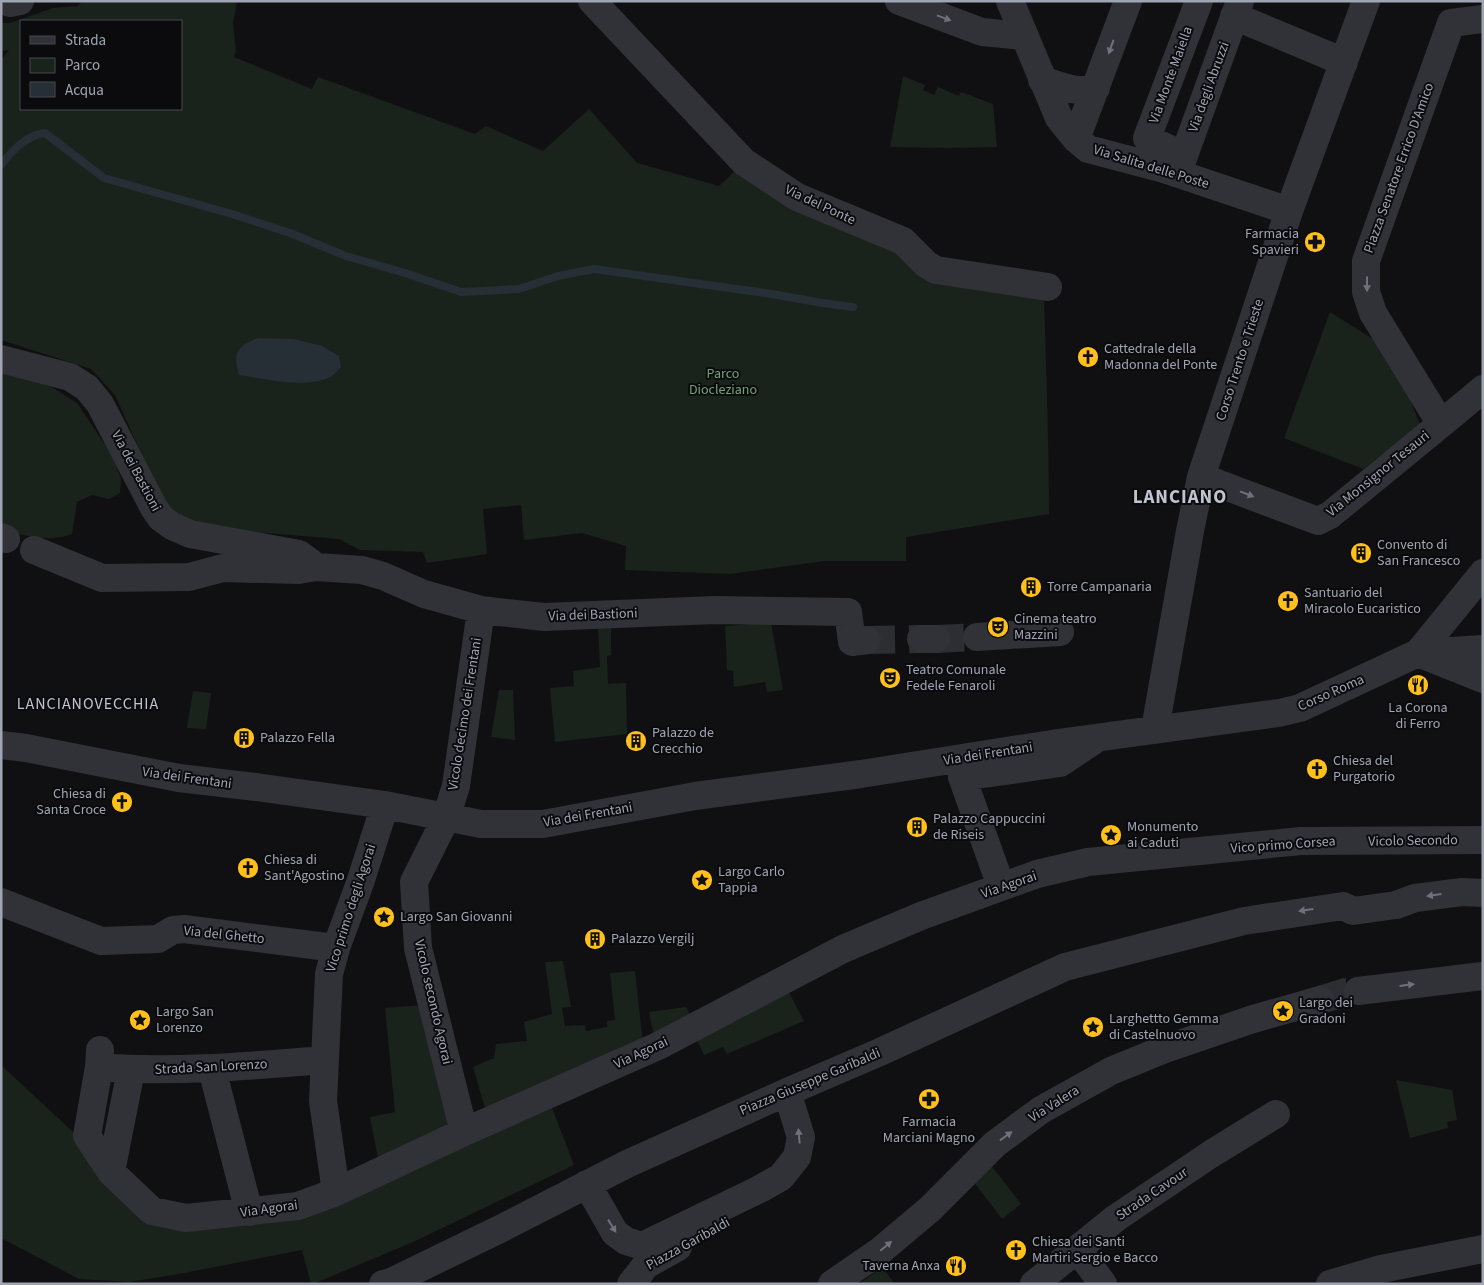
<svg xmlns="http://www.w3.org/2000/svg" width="1484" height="1285" font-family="'Source Sans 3',sans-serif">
<rect width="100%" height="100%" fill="#101012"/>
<path fill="#1a221c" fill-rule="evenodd" d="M82 1H237L233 23 236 51 234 57 312 89 318 77 475 134 486 126 543 151 589 109 637 163 719 186 737 169 792 203 1044 296C1046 369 1049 441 1049 514L906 537V561H825L730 574 625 570 626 546 582 533 524 540 521 505 483 509 487 554 427 563 423 552 360 550 339 539 219 529 182 519 163 502 115 395 91 369 1 340V60L9 50 1 51V23H10L53 8 78 6ZM21 21H181V109H21Z
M903 76 925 85 923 90 934 95 938 87 959 96 961 92 993 104 997 147 949 148 890 147Z
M1330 312 1376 341 1400 373 1420 425 1363 469 1284 438Z
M1 373 50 386 77 403 114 458 121 479 120 493 109 499 92 495 77 502 72 534C47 543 26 536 1 529Z
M771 623 783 690 767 692 765 682 734 687 733 671 727 670 725 626Z
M598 628H611V655L607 656 608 684 626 683 627 734 555 742 550 688 574 686 573 671 600 667Z
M499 690H513L515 740 491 737Z
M193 691 211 693 206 729 187 728Z
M563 961 571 1007 562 1008 565 1026 585 1025 586 1031 607 1027V1021L615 1020 610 973 635 971 643 1044 579 1076 485 1108 473 1067 494 1058 496 1044 527 1041 524 1022 552 1014 545 962Z
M785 985 804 1021 727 1054 723 1047 704 1055 694 1034Z
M423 1005 457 1128 378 1158 370 1117 395 1112 385 1008Z
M686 1007 694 1022 655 1042 649 1012Z
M1 1065 172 1224 398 1174 552 1108 574 1165 413 1242 313 1284H311L302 1250 179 1274 129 1282 79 1279 1 1238Z
M1396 1080 1452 1090 1457 1120 1447 1122 1448 1128 1410 1138Z
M987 1160 1021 1204 1002 1219 970 1177Z
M882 1267 895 1284H859Z"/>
<path fill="#262e36" d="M258 338 294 339 322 346 339 356 341 367C338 370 334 375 330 377 305 389 265 379 239 375 233 352 236 347 258 338Z"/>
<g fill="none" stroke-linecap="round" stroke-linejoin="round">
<path stroke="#262e36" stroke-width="8" d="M1 165C12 151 26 135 45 133L104 178 232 214 290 233 346 256 405 273 461 292 519 289 558 276 594 269 772 294 822 303 853 307"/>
<path stroke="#2d2e32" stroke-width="28" stroke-dasharray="28 14" stroke-linecap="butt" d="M936 639 977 637
M867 640 921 639
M1320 1000 1346 992 1358 991"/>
<path stroke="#313237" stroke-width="28" d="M5 1 10 3 20 1
M592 1 744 162 797 197 903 241 926 264 936 270 1048 287
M899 1 982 32 1023 36
M1010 1 1059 118 1076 139 1088 149 1164 169 1289 211
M1234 16 1344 62
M1483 19 1451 23 1366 261V292L1373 313 1441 424 1483 389
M1042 80C1060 86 1077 94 1096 88
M1076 139 1128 1
M1184 156 1147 138 1199 1
M1178 172 1240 1
M1 359 70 377 87 388 100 404 154 508 161 518 172 526 190 534 299 554 310 562
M1201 477 1318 521 1330 515 1441 424
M1 537 6 539
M34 550 102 578 189 577 223 568 298 570 316 567 362 570 383 576 424 594 481 610 544 617 715 610 848 612 852 642 867 640
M1483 573 1418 653 1483 679
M977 637 1060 632
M921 639H936
M1155 729 1190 531 1201 477 1289 211 1366 1
M1 745 26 748 179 778 256 787 385 805 481 824H543L695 796 861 774 1058 743 1279 713 1300 708 1418 653 1483 649
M1001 886 962 777 1060 763 1093 741
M1 902 101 941 158 939 173 930 184 929 336 948
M1358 991 1483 976
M100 1050 99 1067 87 1136 111 1172 152 1211 186 1218 298 1206 336 1192 464 1132 658 1046 843 949 921 916 1037 874 1088 862 1301 841 1483 840
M99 1067C174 1073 249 1066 324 1060
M212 1069 249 1212
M464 1132 418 948 414 882 446 818 456 786 481 610
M111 1172 131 1070
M587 1184 615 1233 626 1241 642 1246 760 1189 781 1177 797 1157 801 1137 787 1092
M336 1192 323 1101 329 974 336 948 360 883 385 805
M1078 1250 1103 1284
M383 1284 391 1282 504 1227 627 1164 787 1092 880 1052 1065 967 1244 921 1343 906 1353 911 1396 905 1415 898 1462 892 1483 893
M631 1284 646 1265 678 1247
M832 1284 880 1251 930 1209 995 1144 1041 1110 1111 1071 1162 1050 1253 1019 1320 1000
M1034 1284 1116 1218 1211 1154 1276 1114
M1330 1284 1381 1269 1483 1249"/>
</g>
<defs><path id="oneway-solid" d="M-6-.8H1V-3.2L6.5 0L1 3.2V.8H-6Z" transform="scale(1.25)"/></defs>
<g fill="#6e717c">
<use href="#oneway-solid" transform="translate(944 18) rotate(20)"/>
<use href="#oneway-solid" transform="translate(1111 47) rotate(110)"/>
<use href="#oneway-solid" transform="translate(1367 284) rotate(90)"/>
<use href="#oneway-solid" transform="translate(1247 494) rotate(21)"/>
<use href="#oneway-solid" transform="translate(1434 895) rotate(172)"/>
<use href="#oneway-solid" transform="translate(1306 910) rotate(172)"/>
<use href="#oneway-solid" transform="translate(1407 985) rotate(-7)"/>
<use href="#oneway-solid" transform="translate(799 1136) rotate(-95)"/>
<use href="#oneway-solid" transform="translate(1006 1136) rotate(-36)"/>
<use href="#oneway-solid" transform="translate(612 1226) rotate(58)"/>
<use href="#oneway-solid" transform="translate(886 1246) rotate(-40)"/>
</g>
<defs>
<g id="pharmacy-disc" transform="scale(1.125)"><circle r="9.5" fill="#ffc01b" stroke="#0b0b0d"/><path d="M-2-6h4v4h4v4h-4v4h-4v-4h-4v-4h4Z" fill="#111"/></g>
<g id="church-disc" transform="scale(1.125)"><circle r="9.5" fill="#ffc01b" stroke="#0b0b0d"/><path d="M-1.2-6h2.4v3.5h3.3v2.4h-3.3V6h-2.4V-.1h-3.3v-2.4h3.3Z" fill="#111"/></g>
<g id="building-disc" transform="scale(1.125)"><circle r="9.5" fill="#ffc01b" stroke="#0b0b0d"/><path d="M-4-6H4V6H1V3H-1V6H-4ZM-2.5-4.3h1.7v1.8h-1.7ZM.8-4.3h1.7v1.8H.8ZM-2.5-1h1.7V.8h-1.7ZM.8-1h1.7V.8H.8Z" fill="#111"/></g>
<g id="theatre-disc" transform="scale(1.125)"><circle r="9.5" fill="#ffc01b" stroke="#0b0b0d"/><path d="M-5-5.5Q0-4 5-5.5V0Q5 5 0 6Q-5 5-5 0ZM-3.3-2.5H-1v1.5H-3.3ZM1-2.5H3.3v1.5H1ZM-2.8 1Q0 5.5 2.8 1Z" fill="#111"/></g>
<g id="restaurant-disc" transform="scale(1.125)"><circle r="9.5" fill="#ffc01b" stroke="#0b0b0d"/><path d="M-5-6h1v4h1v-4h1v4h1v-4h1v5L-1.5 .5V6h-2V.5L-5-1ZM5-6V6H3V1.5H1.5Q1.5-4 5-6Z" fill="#111"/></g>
<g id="sight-disc" transform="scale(1.125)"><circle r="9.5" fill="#ffc01b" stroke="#0b0b0d"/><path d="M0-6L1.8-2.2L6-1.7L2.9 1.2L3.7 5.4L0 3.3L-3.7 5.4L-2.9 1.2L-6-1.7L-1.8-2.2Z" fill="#111"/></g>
</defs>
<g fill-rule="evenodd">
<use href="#pharmacy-disc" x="1315" y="242"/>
<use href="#church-disc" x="1088" y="357"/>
<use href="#building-disc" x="1361" y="553"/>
<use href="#building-disc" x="1031" y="587"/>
<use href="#church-disc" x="1288" y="601"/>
<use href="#theatre-disc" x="998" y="627"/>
<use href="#theatre-disc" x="890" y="678"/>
<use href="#restaurant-disc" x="1418" y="685"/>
<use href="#building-disc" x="244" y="738"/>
<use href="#building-disc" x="636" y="741"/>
<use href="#church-disc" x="1317" y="769"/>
<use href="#church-disc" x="122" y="802"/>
<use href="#building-disc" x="917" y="827"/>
<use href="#sight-disc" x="1111" y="835"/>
<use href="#church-disc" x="248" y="868"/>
<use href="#sight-disc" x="702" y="880"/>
<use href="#sight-disc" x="384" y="917"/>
<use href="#building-disc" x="595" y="939"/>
<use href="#sight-disc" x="1283" y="1011"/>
<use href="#sight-disc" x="140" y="1020"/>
<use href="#sight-disc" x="1093" y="1027"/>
<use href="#pharmacy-disc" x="929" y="1099"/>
<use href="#church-disc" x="1016" y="1250"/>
<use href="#restaurant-disc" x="956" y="1266"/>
</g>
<g text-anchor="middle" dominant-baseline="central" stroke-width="4" stroke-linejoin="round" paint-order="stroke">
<g font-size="14" fill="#a0a5b4" stroke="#0b0b0d">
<text transform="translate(1171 75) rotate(-70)">Via Monte Maiella</text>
<text transform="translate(1209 87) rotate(-70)">Via degli Abruzzi</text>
<text transform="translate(1151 167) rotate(17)">Via Salita delle Poste</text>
<text transform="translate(1399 168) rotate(-70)">Piazza Senatore Errico D'Amico</text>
<text transform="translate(820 205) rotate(25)">Via del Ponte</text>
<text transform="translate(1240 360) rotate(-72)">Corso Trento e Trieste</text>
<text transform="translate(136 471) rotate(62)">Via dei Bastioni</text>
<text transform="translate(1378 474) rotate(-39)">Via Monsignor Tesauri</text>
<text transform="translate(593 615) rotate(-2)">Via dei Bastioni</text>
<text transform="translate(1331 693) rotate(-24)">Corso Roma</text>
<text transform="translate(465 714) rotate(-81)">Vicolo decimo dei Frentani</text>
<text transform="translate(988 754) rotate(-9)">Via dei Frentani</text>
<text transform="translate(187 778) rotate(8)">Via dei Frentani</text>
<text transform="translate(588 815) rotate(-10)">Via dei Frentani</text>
<text transform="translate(1413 841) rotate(-1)">Vicolo Secondo</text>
<text transform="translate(1283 845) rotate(-4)">Vico primo Corsea</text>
<text transform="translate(1009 885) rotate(-19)">Via Agorai</text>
<text transform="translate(351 908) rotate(-72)">Vico primo degli Agorai</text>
<text transform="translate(224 935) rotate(6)">Via del Ghetto</text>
<text transform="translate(433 1002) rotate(77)">Vicolo secondo Agorai</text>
<text transform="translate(641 1053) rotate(-25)">Via Agorai</text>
<text transform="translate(211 1067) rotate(-3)">Strada San Lorenzo</text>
<text transform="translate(810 1082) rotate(-23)">Piazza Giuseppe Garibaldi</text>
<text transform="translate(1054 1104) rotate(-32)">Via Valera</text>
<text transform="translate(1152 1194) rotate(-34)">Strada Cavour</text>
<text transform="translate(269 1209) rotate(-8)">Via Agorai</text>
<text transform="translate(688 1244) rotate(-29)">Piazza Garibaldi</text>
</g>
<g font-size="14" fill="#a0a5b4" stroke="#0b0b0d" text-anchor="start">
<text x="1299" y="234" text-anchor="end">Farmacia<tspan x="1299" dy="16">Spavieri</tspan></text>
<text x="1104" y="349">Cattedrale della<tspan x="1104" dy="16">Madonna del Ponte</tspan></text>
<text x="1377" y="545">Convento di<tspan x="1377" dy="16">San Francesco</tspan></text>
<text x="1047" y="587">Torre Campanaria</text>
<text x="1304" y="593">Santuario del<tspan x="1304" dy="16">Miracolo Eucaristico</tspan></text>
<text x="1014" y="619">Cinema teatro<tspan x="1014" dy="16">Mazzini</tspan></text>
<text x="906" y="670">Teatro Comunale<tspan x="906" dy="16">Fedele Fenaroli</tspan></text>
<text x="1418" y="708" text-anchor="middle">La Corona<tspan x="1418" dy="16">di Ferro</tspan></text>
<text x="652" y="733">Palazzo de<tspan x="652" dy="16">Crecchio</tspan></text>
<text x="260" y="738">Palazzo Fella</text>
<text x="1333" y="761">Chiesa del<tspan x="1333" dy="16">Purgatorio</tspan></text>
<text x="106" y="794" text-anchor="end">Chiesa di<tspan x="106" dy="16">Santa Croce</tspan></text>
<text x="933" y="819">Palazzo Cappuccini<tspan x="933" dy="16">de Riseis</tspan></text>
<text x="1127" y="827">Monumento<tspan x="1127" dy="16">ai Caduti</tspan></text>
<text x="264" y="860">Chiesa di<tspan x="264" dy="16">Sant'Agostino</tspan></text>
<text x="718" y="872">Largo Carlo<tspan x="718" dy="16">Tappia</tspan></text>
<text x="400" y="917">Largo San Giovanni</text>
<text x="611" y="939">Palazzo Vergilj</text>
<text x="1299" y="1003">Largo dei<tspan x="1299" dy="16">Gradoni</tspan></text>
<text x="156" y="1012">Largo San<tspan x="156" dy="16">Lorenzo</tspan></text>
<text x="1109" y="1019">Larghettto Gemma<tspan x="1109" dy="16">di Castelnuovo</tspan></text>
<text x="929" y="1122" text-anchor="middle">Farmacia<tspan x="929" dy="16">Marciani Magno</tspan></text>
<text x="1032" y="1242">Chiesa dei Santi<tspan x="1032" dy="16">Martiri Sergio e Bacco</tspan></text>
<text x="940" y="1266" text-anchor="end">Taverna Anxa</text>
</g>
<g font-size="14" fill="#75a17a" stroke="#0b0b0d">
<text x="723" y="374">Parco<tspan x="723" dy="16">Diocleziano</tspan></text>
</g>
<g font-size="16" letter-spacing="1" fill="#c1c4d0" stroke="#0b0b0d">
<text x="88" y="704">LANCIANOVECCHIA</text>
</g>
<g font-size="19" font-weight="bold" letter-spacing="1" fill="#c1c4d0" stroke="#0b0b0d">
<text x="1180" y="497">LANCIANO</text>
</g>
</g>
<rect width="1484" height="1285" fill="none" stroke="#a0a5b4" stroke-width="5"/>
<rect x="20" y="20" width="162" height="90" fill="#0b0b0d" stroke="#474950"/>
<rect x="30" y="36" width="25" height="8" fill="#313237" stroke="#474950"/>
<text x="65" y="45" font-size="15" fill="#a0a5b4">Strada</text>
<rect x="30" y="58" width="25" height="15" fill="#1a221c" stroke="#474950"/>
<text x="65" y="70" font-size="15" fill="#a0a5b4">Parco</text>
<rect x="30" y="82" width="25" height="15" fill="#262e36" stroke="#474950"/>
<text x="65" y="95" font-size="15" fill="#a0a5b4">Acqua</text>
</svg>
